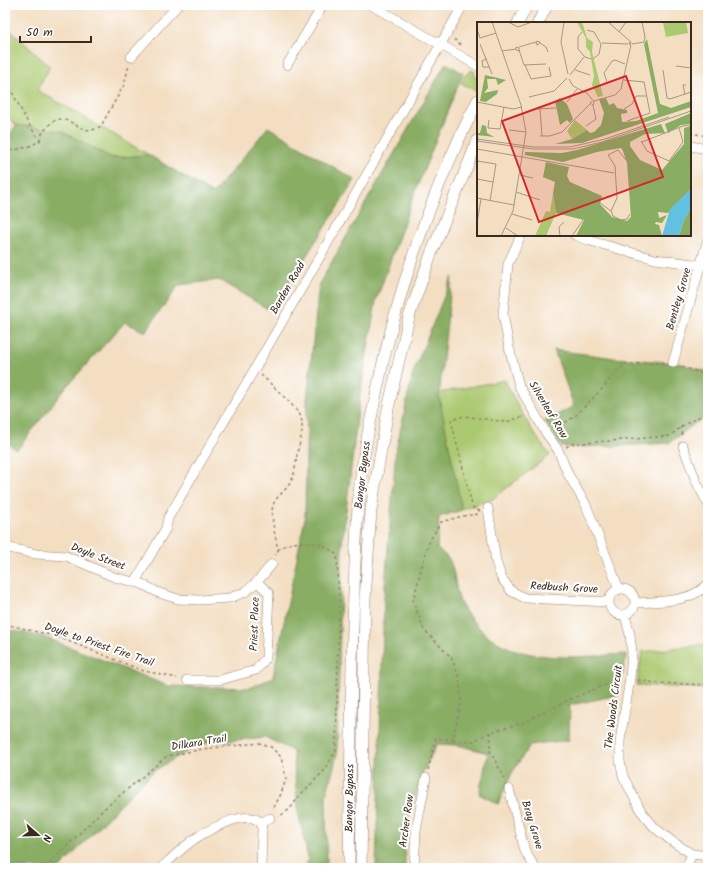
<svg xmlns="http://www.w3.org/2000/svg" width="713" height="873" font-family="Kalam,sans-serif">
<rect width="100%" height="100%" fill="#fff"/>
<filter id="ink" filterUnits="userSpaceOnUse"><feTurbulence type="fractalNoise" baseFrequency=".025" numOctaves="2"/><feDisplacementMap in="SourceGraphic" scale="8" xChannelSelector="R" yChannelSelector="G"/><feConvolveMatrix kernelMatrix="1 2 1 2 8 2 1 2 1" color-interpolation-filters="sRGB"/></filter>
<filter id="wash" filterUnits="userSpaceOnUse"><feTurbulence type="fractalNoise" baseFrequency=".012" numOctaves="4" result="noise"/><feDisplacementMap in="SourceGraphic" scale="16" xChannelSelector="R" yChannelSelector="G"/><feGaussianBlur stdDeviation="0.9" result="paint"/><feColorMatrix in="noise" values="0 0 0 0 0 0 0 0 0 0 0 0 0 0 0 0 0 1.4 0 .05"/><feComposite in="paint" operator="in"/></filter>
<g filter="url(#wash)">
<rect width="100%" height="100%" fill="#f3dec2"/>
<path fill="#abc971" stroke="#737a48" d="M5 25 50 67 37 90 149 155 112 158 61 131 16 125 5 114Z
M471 70 475 72 474 76 477 77 478 76V92L461 83 466 74 468 75Z
M505 380C518 408 531 431 550 455L491 500 461 509 438 393Z
M708 644V689L637 685 642 652Z"/>
<path fill="#88ad63" stroke="#626c40" d="M446 63 463 73 413 197 376 301 359 402 342 544 337 755 326 796 327 868H306L308 858 298 812 293 751 265 737 200 744 155 770 115 810 60 868H5V629L44 637 168 686 250 688 273 677 305 518 307 400 319 284Z
M16 125 61 131 112 158 149 155 213 194 268 127 355 180 271 311 219 280 179 285 145 332 125 322 66 387 17 450 5 442V143Z
M452 277 439 396 462 510 439 517 437 549C441 552 448 557 450 561 456 574 455 594 462 606 500 669 564 657 627 654L618 695 570 705 569 740 530 745 512 773 498 804 479 794 488 753 458 745 437 744 422 774 405 832V868H376L384 597 396 450 413 373Z
M554 350 615 358 678 363 708 372V418L697 422 669 443 619 446 562 447 545 421 574 406Z"/>
</g>
<g filter="url(#ink)">
<g fill="none" stroke-linecap="round" stroke-linejoin="round">
<g stroke="#978470" stroke-width="10">
<path id="minor" d="M371 5 478 66
M131 57 178 5
M287 65 323 5
M690 146 708 149
M521 235 508 264 503 314 509 347 519 386 546 433 558 450 568 474 586 505 619 589
M575 235 587 240 655 259 701 265
M673 363 707 242
M683 446 696 481 708 504
M488 508 496 562 501 577 511 591 525 598 609 602
M5 547 36 554 66 556 114 577 142 584 159 593 178 599 199 600 230 598 245 592 257 582 269 593 266 658 256 670 220 680H187
M135 582 166 528 168 518 322 253 463 5
M257 582 272 564
M609 602a13 13 0 1 1 26 0a13 13 0 1 1-26 0Z
M636 603C660 601 690 603 708 584
M625 615 630 635 632 652 630 678 620 741V761L623 776 641 811 655 828 673 842 692 854 708 856
M509 789 525 851 535 868
M261 823 262 829 261 868
M161 868C173 857 185 845 199 836 213 828 248 808 261 823L270 818
M414 868 416 831 426 778
M686 868 692 854"/>
</g>
<g stroke="#978470" stroke-width="12">
<path id="major" d="M518 23 527 5
M538 23 547 5
M349 868C350 799 351 731 352 662 354 603 354 544 360 484 363 456 369 427 375 399 396 295 430 194 478 100
M361 868 365 600 371 510 388 409 409 317 431 254 478 140"/>
</g>
<path stroke="#978470" stroke-width="1.5" stroke-dasharray="3 3" stroke-linecap="butt" d="M454 39 462 46
M5 83 10 88 28 123 40 141
M690 133 708 136
M40 141C41 133 44 131 49 125 67 106 80 141 101 126L124 85 129 65
M5 152 28 147 40 141
M682 367 708 375
M261 375C269 382 298 409 301 417 304 429 300 442 297 454 296 463 295 475 290 483 286 491 276 496 273 505 270 515 276 540 278 550L276 555
M681 426 682 436
M555 429 574 417 604 387 609 380 625 364 665 363
M566 447 572 444 670 436C681 426 693 419 708 413
M480 511 474 509 472 505 451 420 464 416 506 422 525 416
M278 550C287 541 312 540 324 546 328 548 333 552 337 555L339 603 336 750 325 770 299 796 290 809 279 817
M5 624 58 637 144 671 177 678
M638 680 656 683 708 685
M491 732 490 751 506 781
M453 740 473 741 491 732 522 723 571 699 602 686 621 681
M428 770 436 738 453 740 461 700 459 677 451 657 424 630 413 601 423 562 430 540 441 522 463 516 479 514
M45 868 105 808 167 756 203 749 259 743 271 747 280 756 283 764 286 779 281 794 273 809"/>
<use href="#minor" stroke="#fff" stroke-width="9"/>
<use href="#major" stroke="#fff" stroke-width="11"/>
</g>
</g>
<g text-anchor="middle" dominant-baseline="central" stroke-width="4" stroke-linejoin="round" paint-order="stroke">
<g font-size="11" fill="#3b2a1e" stroke="#fff">
<text transform="translate(288 288) rotate(-60)">Barden Road</text>
<text transform="translate(679 299) rotate(-74)">Bentley Grove</text>
<text transform="translate(548 410) rotate(59)">Silverleaf Row</text>
<text transform="translate(363 475) rotate(-83)">Bangor Bypass</text>
<text transform="translate(98 557) rotate(21)">Doyle Street</text>
<text transform="translate(564 588) rotate(3)">Redbush Grove</text>
<text transform="translate(255 624) rotate(-88)">Priest Place</text>
<text transform="translate(99 645) rotate(19)">Doyle to Priest Fire Trail</text>
<text transform="translate(614 707) rotate(-83)">The Woods Circuit</text>
<text transform="translate(199 743) rotate(-9)">Dilkara Trail</text>
<text transform="translate(350 798) rotate(-89)">Bangor Bypass</text>
<text transform="translate(407 821) rotate(-82)">Archer Row</text>
<text transform="translate(532 825) rotate(73)">Bray Grove</text>
</g>
</g>
<g transform="translate(477 22)">
<rect width="214" height="214" fill="#f3dec2"/>
<path d="M100 0H105L110 16 116 20 115 30 126 74 121 75 115 63 117 54 113 30 109 25V16ZM209 0 211 11 189 15 186 1ZM98 98 110 108 95 117 90 109ZM76 171 79 191 69 214H58L69 189 73 190Z" fill="#abc971"/>
<path d="M170 17 183 82 194 86 214 79V85L105 121 78 122 95 117 110 108 113 111 117 110 124 103 127 91 122 77 129 76 132 83 137 81 140 86 150 88V91L144 92 145 100 159 99 181 91 167 22ZM8 53 29 58 21 63 19 57H10L11 66 7 71 21 68 20 72 9 80 3 79ZM83 76 90 82 96 97 93 101 90 98 83 103 78 79ZM214 91V102L204 103 191 111 188 102ZM184 102 188 111 168 112 153 120V124L163 138 185 148 207 122V106L214 104V167L191 191 181 190 182 196 190 193 185 201 179 200 178 202 182 203 185 214H99L107 198 79 191 76 171 78 160 66 155 69 140 92 145 90 154 93 160 125 174 123 182 135 195 150 199 154 195 150 141 146 129 144 126 120 130 86 140 48 133V130L85 131 100 128ZM5 103 9 104 10 111 17 115 0 113V111H3ZM214 186V214H202L207 198Z" fill="#88ad63"/>
<path d="M214 167V186L207 198 202 214H185L193 187Z" fill="#62c1e0"/>
<path fill="none" stroke="#a99680" stroke-width="1" d="M15 0 44 83 49 110 36 189 24 214M31 0 41 5 55 0M87 0 84 20 91 52M131 0 154 20 153 23 152 20M165 0 168 15M0 7 3 16 19 11M110 8 117 10 124 22 122 32 116 37M105 10 101 15V27L108 35 114 37M142 10 149 0M60 19 63 20 61 23 59 22ZM63 21 69 25 71 30M125 21 151 22M3 22 15 52M155 22 167 20 168 15M39 25 42 26V29L39 28ZM42 25 59 20M42 28 47 43 69 42M25 29 39 27M10 37 5 39 6 45H13M48 43 54 57 74 54 72 45M199 44 214 46M98 48 113 53M186 48 190 76 193 77 214 70M93 53 107 35M92 57 96 64 110 71 117 80 116 83 113 81 115 79M147 58 167 60 173 91 150 99M130 60 127 51 135 39 138 38 148 42M208 73 206 63H209M52 75 77 69 90 56M117 79 138 73 144 67 154 23M0 80 36 87 45 85M90 80 100 67M60 87 79 86M63 87 65 114M147 87 155 82 159 74H169M12 98 11 106 23 107 27 85M109 104 119 97 116 83M32 108 49 110M63 114H73L85 110 113 82M0 117 56 125H93L128 117 192 95M0 119 56 127H96L125 120 214 89M164 119 170 129 192 139 206 120 202 106M165 120 206 104 214 103M0 127 137 151M149 138 141 128 131 133 138 144 140 176 134 189 136 194 144 198 150 197 153 192M0 139 19 142 13 179M43 153 56 156M0 157 16 160M39 170 63 178M0 176 37 183M122 180 134 189M35 192 55 198M0 201 4 177M29 206 41 214M83 214 82 205 87 200M95 214 106 198"/>
<path fill="#d62828" fill-opacity="0.15" stroke="#d62828" stroke-width="2" d="M149 54 186 155 62 200 25 99Z"/>
<rect width="214" height="214" fill="none" stroke="#3b2a1e" stroke-width="2"/>
</g>
<rect width="713" height="873" fill="none" stroke="#fff" stroke-width="20"/>
<g transform="translate(38 835) rotate(110)" stroke="#ffffff" stroke-width="3" paint-order="stroke">
<path d="M0-3L7 15L0 10L-7 15Z" fill="#3b2a1e"/>
<text y="-6" font-size="11" font-weight="bold" text-anchor="middle" fill="#3b2a1e">N</text>
</g>
<path d="M20 36v6h71v-6" fill="none" stroke="#3b2a1e" stroke-width="2"/>
<text x="26" y="36" font-size="12" fill="#3b2a1e" stroke="#ffffff" stroke-width="3" paint-order="stroke">50 m</text>
</svg>
